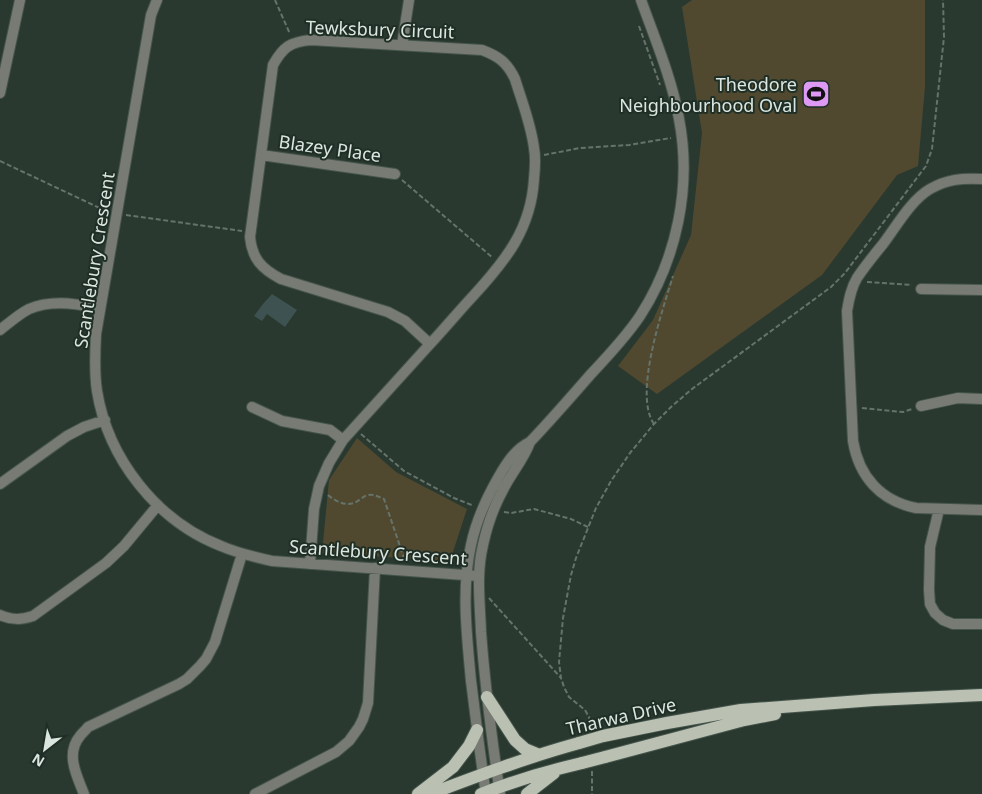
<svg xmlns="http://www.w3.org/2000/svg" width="982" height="794" font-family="'Noto Sans',sans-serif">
<rect width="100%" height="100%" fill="#293930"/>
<path fill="#50492f" d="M692 0H925V87L918 166 897 175 822 275 657 394 618 366 653 320 691 235 702 133 682 7Z
M357 438 396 472 467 509 450 561 322 553 329 480Z"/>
<path fill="#3d5251" d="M272 294 297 310 285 327 267 314 262 321 254 316 263 304Z"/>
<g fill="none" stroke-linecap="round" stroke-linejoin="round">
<g stroke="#46554c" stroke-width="12">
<path id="minor" d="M157 0 151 15 96 334C95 353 94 372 97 391 108 459 157 521 221 546 237 553 254 557 272 561L478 576
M402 45 409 0
M0 93 20 0
M261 155 395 174
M982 179C962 178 948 179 930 189 911 200 896 227 883 244 874 255 865 266 857 278 851 288 849 299 847 311L853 441C859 477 881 501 916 508L982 510
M921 289 982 290
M0 330C9 323 19 314 29 309 52 299 76 304 100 308
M921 406 958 398 982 399
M252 407 282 421 330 430 343 440
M0 484 67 436 84 427 105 420
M939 509 930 547 929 590 930 604 935 613 943 620 953 624H982
M310 564 314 509 319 486 329 463 343 440 430 344 405 321 388 312 281 279C262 269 252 259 250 237L273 65C283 47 290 42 311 40L482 50C498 56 507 62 515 79 522 102 531 124 534 148 536 159 535 169 534 179 531 229 506 260 474 295 459 311 445 328 430 344
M0 615C12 620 21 620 33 616L106 563 124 546 158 505
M84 794C77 776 65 754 80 736 82 733 86 730 88 727L179 684 187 679 200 666 206 659 215 642 242 554
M255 794 336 752 349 741 359 727 363 719 368 703 375 568"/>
</g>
<g stroke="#46554c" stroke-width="12">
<path id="tertiary" d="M486 794C480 756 476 719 471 681 467 637 461 589 471 545 476 521 486 499 498 478 506 464 515 449 530 442 551 420 571 397 591 374 608 356 626 337 640 316 677 259 692 186 679 119 672 79 655 39 641 0
M500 794C492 740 485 686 481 632 480 603 476 574 483 545 487 526 494 506 504 488 512 472 524 459 530 442"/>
</g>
<g stroke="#46554c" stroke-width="14">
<path id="primary" d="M487 697 515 740 525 749 537 754
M603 736 667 723 741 710 874 700 982 695
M605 757 744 720 775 714
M418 794 453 767 469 746 477 730
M430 794C480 775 528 757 579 743
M481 794C514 781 548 771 582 763
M527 794 554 773"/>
</g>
<path stroke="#65736b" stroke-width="2" stroke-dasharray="5 2.5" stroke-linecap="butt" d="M275 0 290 34
M639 26 660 85
M544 155 580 148 629 145 671 138
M0 161 106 211
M402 180 493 258
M126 215 242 231
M867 282 912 285
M862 408 903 412 912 409
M654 424C633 394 663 309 673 276
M361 434 404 471 454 498 474 506
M328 495C335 501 344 506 354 503 359 501 363 496 368 495 374 494 379 497 384 499L405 561
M504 512 511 513 534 509 571 519 588 527
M489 598 561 678
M590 729 589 717 585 710 569 697 564 687 561 678 559 662 563 618 571 575 576 558 596 508 611 481 630 453 654 424 671 407 692 389 831 287 845 273 926 166 932 149 944 37 943 0
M592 771V794"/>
<use href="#minor" stroke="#787b74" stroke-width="10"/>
<use href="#tertiary" stroke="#787b74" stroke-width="10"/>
<use href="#primary" stroke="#bac1b2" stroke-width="12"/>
<g stroke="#46554c" stroke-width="14" stroke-linecap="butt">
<path id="primary-bridge" d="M579 743 603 736
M582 763 605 757"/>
</g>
<use href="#primary-bridge" stroke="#bac1b2" stroke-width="12"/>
</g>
<defs>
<g id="stadium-square" transform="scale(1.4375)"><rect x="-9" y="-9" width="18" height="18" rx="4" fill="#dd99f3" stroke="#1f2f26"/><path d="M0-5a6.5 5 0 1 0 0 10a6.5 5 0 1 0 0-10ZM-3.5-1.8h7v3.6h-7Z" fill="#111"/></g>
</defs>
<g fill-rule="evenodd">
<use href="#stadium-square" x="816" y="94"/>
</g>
<g text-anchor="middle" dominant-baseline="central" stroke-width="4" stroke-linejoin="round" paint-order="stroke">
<g font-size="18" fill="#dce6e0" stroke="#1f2f26">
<text transform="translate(380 29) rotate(2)">Tewksbury Circuit</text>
<text transform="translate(330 148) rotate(8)">Blazey Place</text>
<text transform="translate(94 260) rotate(-81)">Scantlebury Crescent</text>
<text transform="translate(378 552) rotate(4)">Scantlebury Crescent</text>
<text transform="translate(621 716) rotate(-13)">Tharwa Drive</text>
</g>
<g font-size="18" fill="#dce6e0" stroke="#1f2f26" text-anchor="end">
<text x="797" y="84">Theodore<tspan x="797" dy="21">Neighbourhood Oval</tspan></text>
</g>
</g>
<g transform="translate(45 749) rotate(211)" stroke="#1f2f26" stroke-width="4" paint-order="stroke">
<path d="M0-4L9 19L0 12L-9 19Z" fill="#dce6e0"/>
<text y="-8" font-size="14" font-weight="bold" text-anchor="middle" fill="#dce6e0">N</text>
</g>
</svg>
